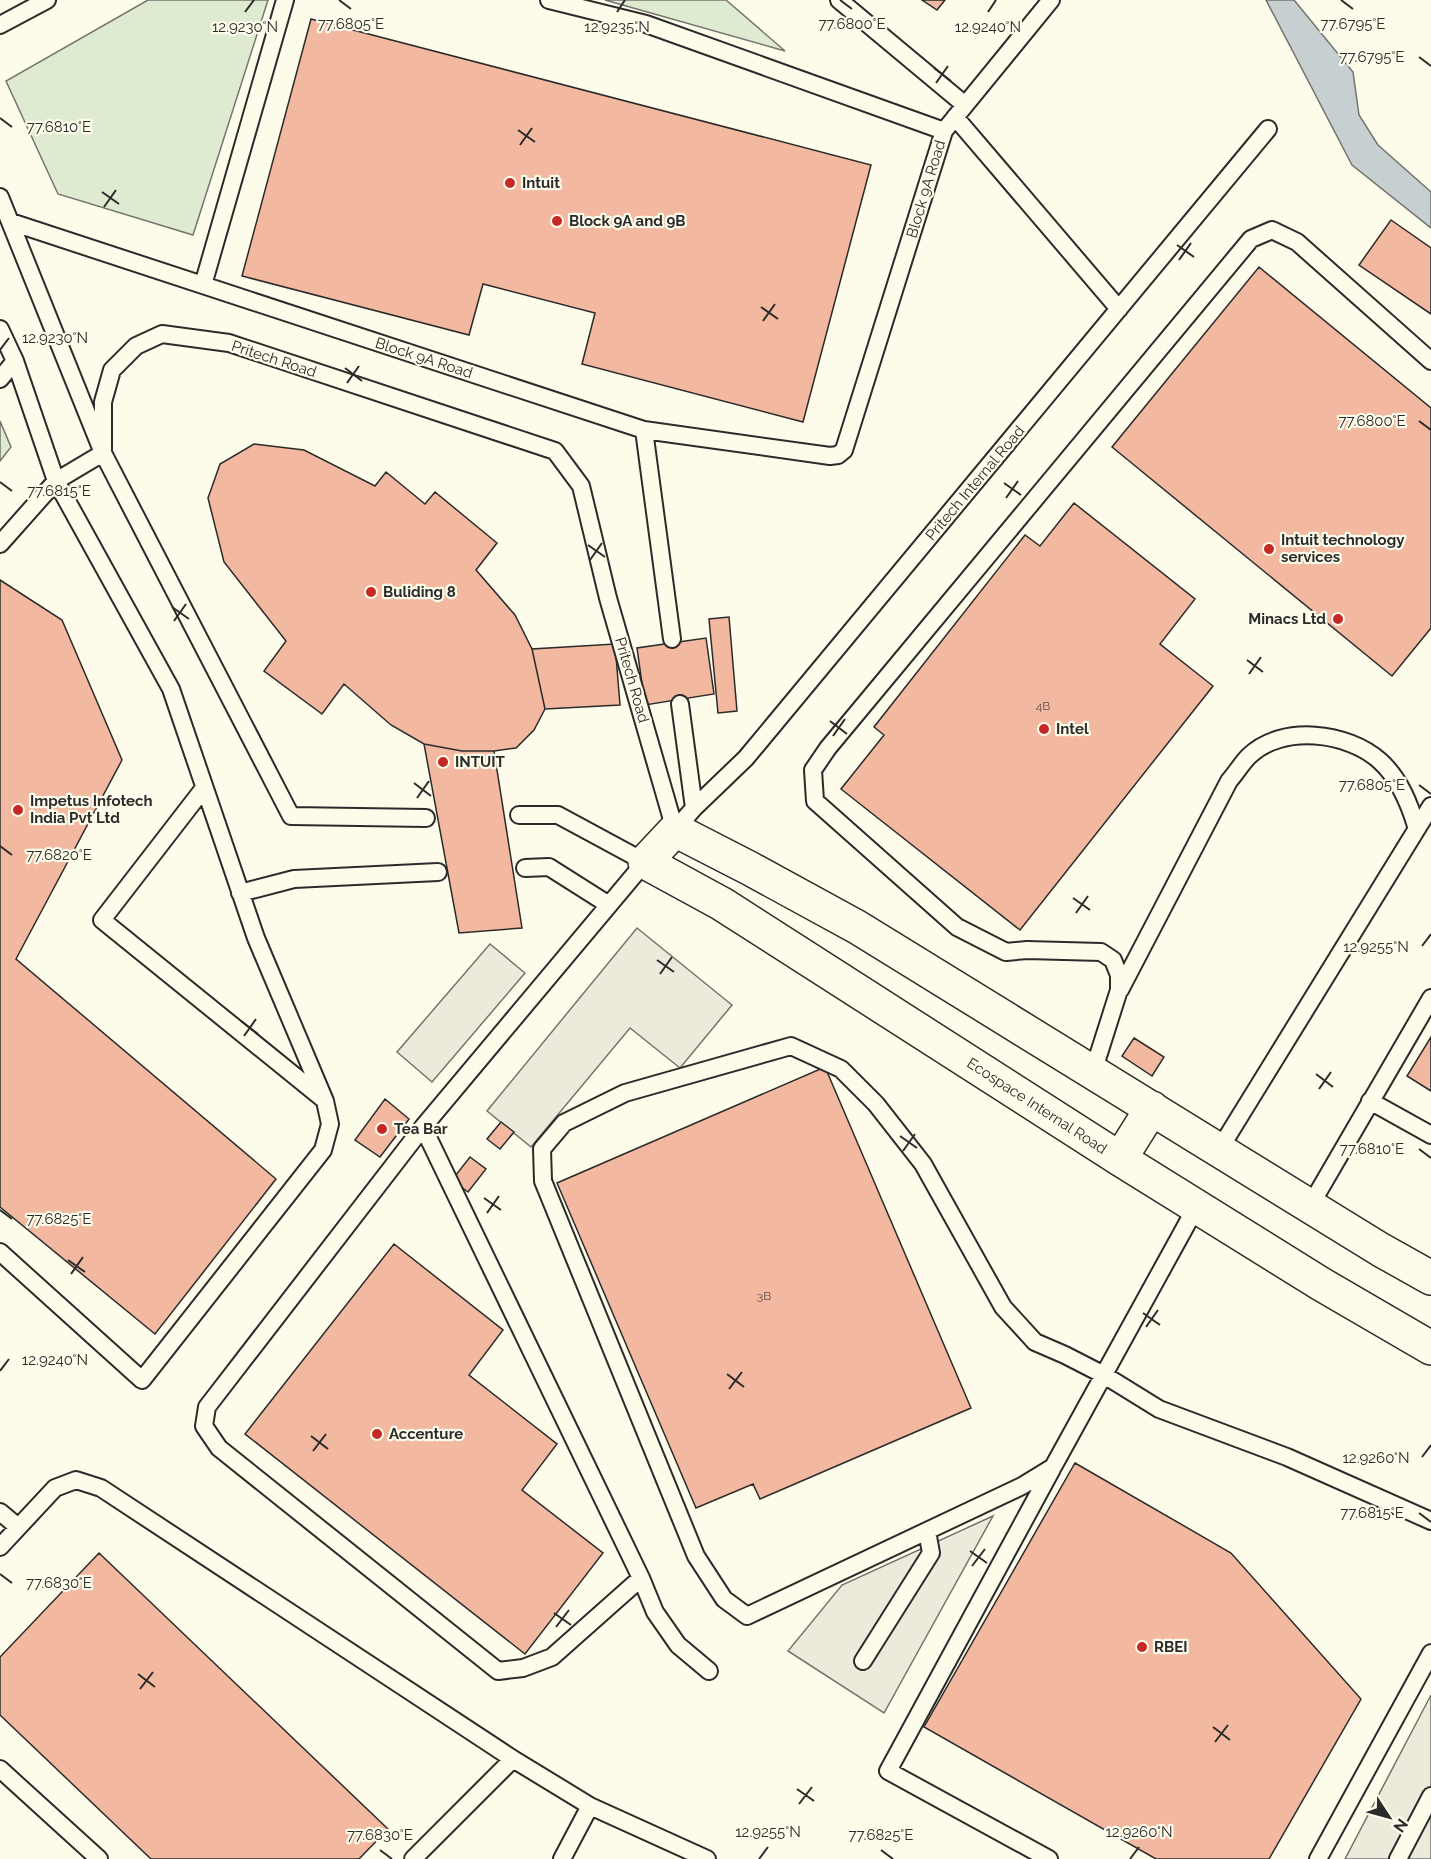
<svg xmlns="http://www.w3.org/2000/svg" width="1431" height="1859" font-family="Raleway,sans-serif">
<rect width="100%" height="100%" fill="#fdfbea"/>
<path fill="#deebd1" stroke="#74746e" stroke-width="1.5" d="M148 0H268L193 235 58 194 6 81Z
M605 0H726L785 51Z
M0 421 11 447 0 461Z"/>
<path fill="#eceadb" stroke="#74746e" stroke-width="1.5" d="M637 928 732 1005 680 1068 630 1028 531 1147 487 1111Z
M490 944 525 973 432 1082 397 1052Z
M993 1516 884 1713 788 1651 842 1585Z
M1431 1695V1859H1345Z"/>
<path fill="#c7d0d0" stroke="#74746e" stroke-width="1.5" d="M1266 0H1294L1353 72 1359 115 1378 145 1431 192V228L1352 165Z"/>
<path fill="#f2b8a0" stroke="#2b2b2b" stroke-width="1.5" d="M922 0H945L937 10Z
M311 19 871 165 803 422 582 364 595 313 483 284 469 335 242 276Z
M1391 220 1431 248V314L1359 265Z
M1259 267 1431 408V628L1392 676 1112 447Z
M254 444 304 450 375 486 386 472 425 504 435 492 497 543 476 570 515 615 532 649 545 709 534 730 516 748 494 751H462L424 744 391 725 344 684 322 714 264 671 286 641 224 562 208 498 220 464Z
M1074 503 1195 599 1160 644 1213 686 1020 930 841 789 884 735 874 727 1025 535 1040 546Z
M0 580 62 620 122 760 16 959 276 1179 155 1334 0 1207Z
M729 617 737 711 718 713 709 619Z
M706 638 714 694 645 705 637 648Z
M615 644 620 705 545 709 532 649Z
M424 744 462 751H494L522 928 459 933Z
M1431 1037V1091L1407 1076Z
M1134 1038 1164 1057 1152 1076 1122 1056Z
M825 1067 971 1408 760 1499 753 1484 696 1508 557 1183Z
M385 1099 409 1119 380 1157 355 1140Z
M501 1122 514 1132 500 1149 487 1139Z
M470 1157 486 1169 468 1192 452 1180Z
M394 1244 503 1330 469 1375 557 1444 522 1490 603 1553 525 1654 245 1434Z
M1075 1463 1231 1553 1361 1699 1269 1859H1156L924 1727Z
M99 1553 388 1829 359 1859H151L0 1715V1657Z"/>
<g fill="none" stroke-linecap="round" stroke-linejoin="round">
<g stroke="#2b2b2b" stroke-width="20">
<path id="service" d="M549 0 646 24 944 131
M839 0 965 105
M0 25 47 0
M955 117 1119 309
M0 197 103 453 56 481 0 544
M11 222 644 430
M203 285 285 0
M0 329 15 361 56 481 171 689 256 938 325 1101 330 1124 323 1150 142 1380 0 1252
M0 379 15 361
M672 639 644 430 830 456 838 455 844 450 944 131 1051 0
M680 704 694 808
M204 788 102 920 322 1098
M519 815H558L645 862 423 1127 207 1407 204 1426 219 1448 498 1671 523 1668 552 1657 641 1578
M426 818 291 816 103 453V402L112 370 136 346 162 334 229 343 555 451 581 486 608 598 675 830
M675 830 694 808 746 758 1268 129
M525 868 549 867 609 905
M240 893 294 879 438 872
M1120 990 1229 781C1236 773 1242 763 1249 756 1282 724 1348 732 1380 761 1400 779 1410 805 1417 829
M1093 1072 1119 990V975L1113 960 1101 952 1027 950 1006 952 957 927 815 801 813 770 828 748 1251 239 1272 230 1297 242 1431 361
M1370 1101 1431 1135
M423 1127 641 1578 655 1612 678 1645 709 1671
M1219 1150 1431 806
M1310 1206 1431 998
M1196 1207 1183 1231 1053 1467 1022 1486 747 1616 724 1599 696 1556 543 1181 542 1149 564 1123 625 1093 791 1046 841 1069 876 1104 923 1164 1003 1307 1035 1342 1065 1355 1104 1375 1159 1409 1287 1457 1431 1521
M0 1512 18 1527
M0 1547 55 1488 76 1480 101 1488 513 1759 590 1806 707 1859
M863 1661 931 1553 927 1531
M0 1769 99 1859
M413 1859 513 1759
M562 1859 590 1806
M1049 1859 888 1771 1052 1469
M1318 1859 1431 1653
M1398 1859 1431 1796"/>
</g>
<g stroke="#2b2b2b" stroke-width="36">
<path id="minor" d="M1120 1159 1152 1108
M1431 1278 1381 1250 857 927 749 868 675 830 645 862 722 904 1120 1159 1321 1284 1431 1348"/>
</g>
<use href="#service" stroke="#fdfbea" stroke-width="16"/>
<use href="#minor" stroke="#fdfbea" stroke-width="33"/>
</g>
<path fill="none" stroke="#2b2b2b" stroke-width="2" d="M339 0 351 9M840 0 852 9M1341 0 1353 9M245 12 254 0M617 12 625 0M988 12 996 0M1419 57 1431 66M934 68 951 81M936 83 948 66M0 118 12 127M518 130 535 142M520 145 532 128M102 192 119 204M104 207 116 190M1177 245 1194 257M1179 260 1191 243M761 307 778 319M763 321 775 304M0 350 9 338M345 368 362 381M347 383 359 366M1419 421 1431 430M0 482 12 491M1004 483 1021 495M1006 498 1018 481M588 545 605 557M590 560 602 543M172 607 189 619M174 621 186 604M1247 660 1263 672M1249 674 1261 657M830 721 847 734M833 736 845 719M414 783 431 796M1419 785 1431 794M417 798 429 781M0 846 12 855M1073 898 1090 910M1076 913 1088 896M1422 946 1431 934M657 960 674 972M660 974 672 957M241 1021 258 1034M244 1036 256 1019M1316 1074 1333 1087M1319 1089 1331 1072M900 1136 917 1148M1419 1149 1431 1158M903 1151 915 1134M484 1198 501 1210M0 1210 12 1219M487 1213 499 1196M68 1260 85 1272M71 1274 83 1257M1143 1313 1160 1325M1146 1327 1158 1310M0 1371 9 1359M727 1374 744 1387M729 1389 742 1372M311 1436 328 1449M313 1451 326 1434M1422 1457 1431 1445M1419 1513 1431 1522M970 1551 987 1563M972 1566 985 1549M0 1574 12 1583M554 1613 571 1625M556 1627 569 1610M138 1674 155 1687M140 1689 153 1672M1213 1727 1230 1740M1215 1742 1228 1725M797 1789 814 1801M799 1804 812 1787M380 1850 392 1859M881 1850 893 1859M759 1859 768 1847M1130 1859 1139 1847"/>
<g fill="#c62828" stroke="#fdfbea" stroke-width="2">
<circle cx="510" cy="183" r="6"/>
<circle cx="557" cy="221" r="6"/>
<circle cx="1269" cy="549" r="6"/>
<circle cx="371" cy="592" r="6"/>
<circle cx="1338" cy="619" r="6"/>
<circle cx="1044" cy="729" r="6"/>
<circle cx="443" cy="762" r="6"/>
<circle cx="18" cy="810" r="6"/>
<circle cx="382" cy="1129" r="6"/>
<circle cx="377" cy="1434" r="6"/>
<circle cx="1142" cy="1647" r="6"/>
</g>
<g text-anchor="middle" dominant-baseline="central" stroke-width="4.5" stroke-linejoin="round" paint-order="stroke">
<g font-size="12" fill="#5d4e48">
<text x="1043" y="706">4B</text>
<text x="764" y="1296">3B</text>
</g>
<g font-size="15" font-weight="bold" fill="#2b2b2b" stroke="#fdfbea" text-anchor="start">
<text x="522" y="183">Intuit</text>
<text x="569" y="221">Block 9A and 9B</text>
<text x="1281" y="540">Intuit technology<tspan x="1281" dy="17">services</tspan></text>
<text x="383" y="592">Buliding 8</text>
<text x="1326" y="619" text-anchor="end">Minacs Ltd</text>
<text x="1056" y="729">Intel</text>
<text x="455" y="762">INTUIT</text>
<text x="30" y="801">Impetus Infotech<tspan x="30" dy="17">India Pvt Ltd</tspan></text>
<text x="394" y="1129">Tea Bar</text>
<text x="389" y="1434">Accenture</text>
<text x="1154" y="1647">RBEI</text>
</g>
<g font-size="15" fill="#2b2b2b" stroke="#fdfbea">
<text transform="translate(926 189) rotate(-73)">Block 9A Road</text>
<text transform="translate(424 358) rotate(18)">Block 9A Road</text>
<text transform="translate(274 359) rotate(18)">Pritech Road</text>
<text transform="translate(975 483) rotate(-50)">Pritech Internal Road</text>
<text transform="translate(632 680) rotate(74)">Pritech Road</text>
<text transform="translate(1037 1106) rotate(33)">Ecospace Internal Road</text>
</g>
</g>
<g font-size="15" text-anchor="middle" fill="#2b2b2b" stroke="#fdfbea" stroke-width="4.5" stroke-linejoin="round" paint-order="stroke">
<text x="351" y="29">77.6805°E</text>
<text x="852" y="29">77.6800°E</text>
<text x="1353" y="29">77.6795°E</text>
<text x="245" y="32">12.9230°N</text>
<text x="988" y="32">12.9240°N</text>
<text x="617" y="32">12.9235°N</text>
<text x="1372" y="62">77.6795°E</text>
<text x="59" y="132">77.6810°E</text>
<text x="55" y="343">12.9230°N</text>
<text x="1372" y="426">77.6800°E</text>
<text x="59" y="496">77.6815°E</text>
<text x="1372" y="790">77.6805°E</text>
<text x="59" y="860">77.6820°E</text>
<text x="1376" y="952">12.9255°N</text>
<text x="1372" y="1154">77.6810°E</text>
<text x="59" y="1224">77.6825°E</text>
<text x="55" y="1365">12.9240°N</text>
<text x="1376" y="1463">12.9260°N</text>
<text x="1372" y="1518">77.6815°E</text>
<text x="59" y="1588">77.6830°E</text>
<text x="768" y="1837">12.9255°N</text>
<text x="1139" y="1837">12.9260°N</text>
<text x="380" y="1840">77.6830°E</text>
<text x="881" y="1840">77.6825°E</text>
</g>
<g transform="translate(1389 1817) rotate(126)" stroke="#fdfbea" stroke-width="4.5" paint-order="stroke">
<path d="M0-4.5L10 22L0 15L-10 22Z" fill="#2b2b2b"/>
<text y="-9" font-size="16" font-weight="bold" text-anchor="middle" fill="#2b2b2b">N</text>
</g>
</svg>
